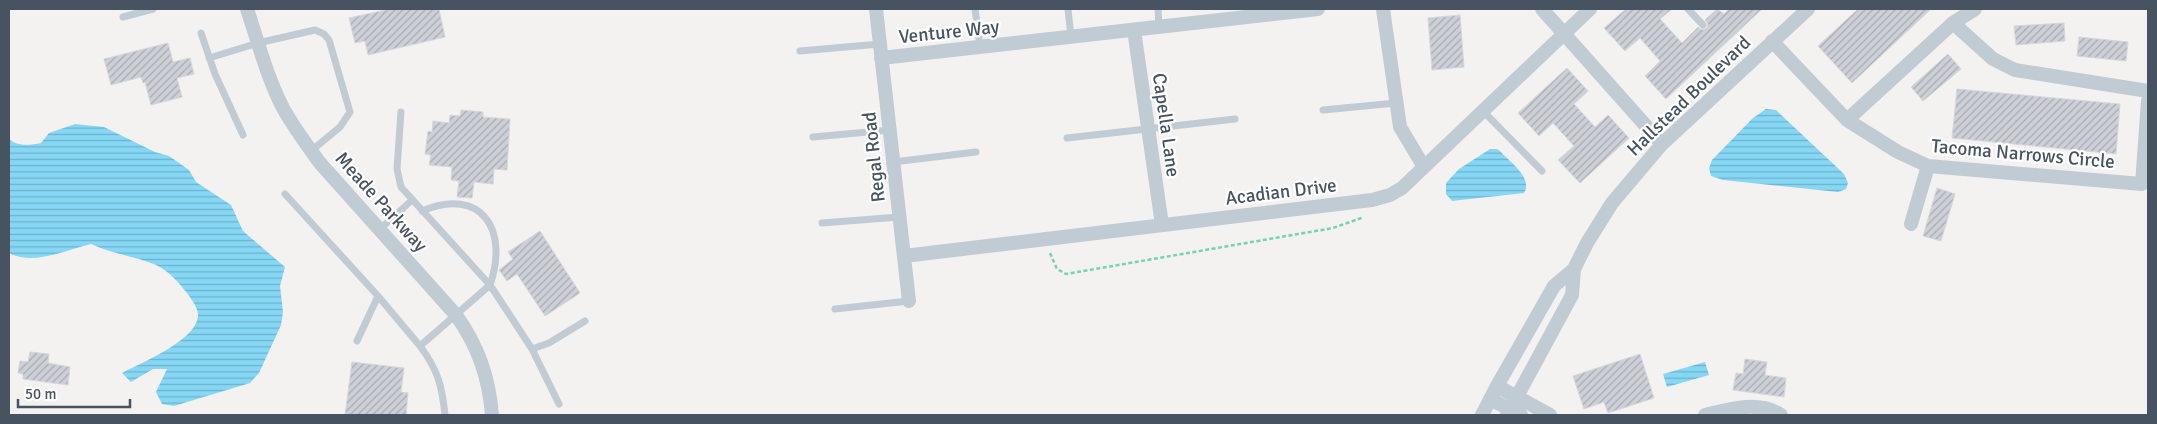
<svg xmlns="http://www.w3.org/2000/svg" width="2157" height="424" font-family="Signika,sans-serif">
<defs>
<pattern id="water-rules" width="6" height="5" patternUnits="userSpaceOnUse" patternTransform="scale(1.25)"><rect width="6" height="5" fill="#86d7f5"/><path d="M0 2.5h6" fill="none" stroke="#6fb1ca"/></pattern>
<pattern id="building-hatch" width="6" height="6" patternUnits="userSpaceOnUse" patternTransform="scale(1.25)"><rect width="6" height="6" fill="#cdd0d6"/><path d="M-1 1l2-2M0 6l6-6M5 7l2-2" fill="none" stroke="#a8abb1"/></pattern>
</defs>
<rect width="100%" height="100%" fill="#f4f1f1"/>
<path fill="url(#water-rules)" d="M1766 109 1776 110 1844 174 1848 183 1846 189 1838 192 1723 180 1711 176 1709 168 1712 160 1753 118Z
M75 124 104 127 155 152 169 156 189 170 196 182 231 205 243 231 285 267 280 286 283 312 281 325 259 373 250 383 174 406 162 404 156 392 167 369H153L131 382 122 373C142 362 194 342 198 317 199 309 192 300 187 293 179 283 169 271 156 265 135 256 112 254 91 244 66 250 33 266 9 253V139C18 147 30 145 41 143L49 133Z
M1490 149H1497L1501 152C1511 163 1533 178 1524 193L1452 201 1446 194V183L1459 169Z
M1705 362 1709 375 1667 387 1663 374Z"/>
<path fill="url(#building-hatch)" stroke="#d5d7dd" d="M390 9H439L445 37 368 55 365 41 355 43 349 18Z
M1626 9H1672L1660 19 1682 43 1698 27 1702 30 1707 28 1708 24 1705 20 1717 9 1724 14 1729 9H1762L1666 99 1645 76 1660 61 1640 38 1625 51 1604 28Z
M1858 9H1931L1852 83 1818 46Z
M1460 15 1464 67 1432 70 1428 18Z
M2064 23 2065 41 2016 45 2014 26Z
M2079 37 2128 42 2126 61 2077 56Z
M168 43 173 62 190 58 194 74 177 78 182 97 151 105 145 82 143 83 141 77 111 85 104 59Z
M1948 54 1961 69 1923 101 1911 87Z
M1567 68 1588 91 1574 104 1595 127 1608 115 1629 138 1580 183 1558 160 1574 146 1553 123 1539 136 1518 113Z
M1957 89 2120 104 2116 154 1952 138Z
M461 110 483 112V117L510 119 507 170 494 169 493 184 474 182 472 198 457 197 459 181 451 180 452 167 429 165 431 155 425 154 428 131 432 132 433 121 449 123 450 115 460 116Z
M1937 188 1955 194 1941 241 1923 236Z
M540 231 580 293 545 316 517 274 507 281 499 270 513 259 508 252Z
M30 352 49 354 48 363 70 367 68 385 23 379V374L18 373 20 361 28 362Z
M1640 354 1654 398 1608 413 1604 402 1584 409 1573 376Z
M1745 359 1767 362 1765 375 1786 378 1784 397 1733 390 1736 373 1743 374Z
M352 362 404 368 401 392 408 393 406 415H345Z"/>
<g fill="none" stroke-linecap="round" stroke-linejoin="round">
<path stroke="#71d6ab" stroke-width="2.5" stroke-dasharray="4 2.5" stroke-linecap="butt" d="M1050 253 1057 269 1066 274 1333 228 1364 217"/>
<path stroke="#c1cbd4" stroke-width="7" d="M975 9 980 47
M1068 9 1071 37
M1158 9 1159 27
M1688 9 1703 25
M123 17 153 9
M201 33 215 74 243 135
M800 51 880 44
M209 58 258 43 315 30 324 34 329 40 350 112 340 127 311 151
M1323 110 1396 103
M1483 111 1542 171
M401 112 397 169 401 187 490 285 420 346C438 370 442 386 445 415
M813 137 890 130
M1067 138 1235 119
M893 162 976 152
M285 194 378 296 357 341
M422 211C482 186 509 230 490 285L532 349
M822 223 899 217
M380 229 412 200
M378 296 420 346
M835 309 909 301
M559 404 532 349 549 343 585 321"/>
<path stroke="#c1cbd4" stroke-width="14" d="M247 9C258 42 267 77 283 108 294 128 307 145 320 163L456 315C478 346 489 377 492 415
M876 9 909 301
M1383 9 1400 127 1424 167
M1542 9 1662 144
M1953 23 1993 59 2015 70 2148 91
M1134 30 1162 225
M1772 41 1847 120 1898 152 1928 166 2142 184 2148 101
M881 58 1318 9
M1847 120 1953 23 1975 9
M1911 224 1928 166
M904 256 1372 200 1390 195 1402 188 1590 9
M1497 386 1550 415
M1490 399 1521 415
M1482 415 1497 386 1554 286 1574 269
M1507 415 1572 295 1574 269 1587 243 1612 203 1662 144 1808 9
M1705 415C1729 409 1759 400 1781 415"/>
</g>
<g text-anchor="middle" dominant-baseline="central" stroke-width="4.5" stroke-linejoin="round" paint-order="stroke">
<g font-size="19" fill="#475361" stroke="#fff">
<text transform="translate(949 32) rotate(-6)">Venture Way</text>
<text transform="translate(1689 96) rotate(-44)">Hallstead Boulevard</text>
<text transform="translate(1166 125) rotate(82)">Capella Lane</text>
<text transform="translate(2023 154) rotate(5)">Tacoma Narrows Circle</text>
<text transform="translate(874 157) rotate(-96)">Regal Road</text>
<text transform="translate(1281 192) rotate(-7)">Acadian Drive</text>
<text transform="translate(381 202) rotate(48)">Meade Parkway</text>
</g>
</g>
<rect width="2157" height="424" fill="none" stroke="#475361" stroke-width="20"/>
<path d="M18 399v8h112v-8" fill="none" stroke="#475361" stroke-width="2.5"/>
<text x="25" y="399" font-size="15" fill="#475361" stroke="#ffffff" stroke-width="4" paint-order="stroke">50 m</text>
</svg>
